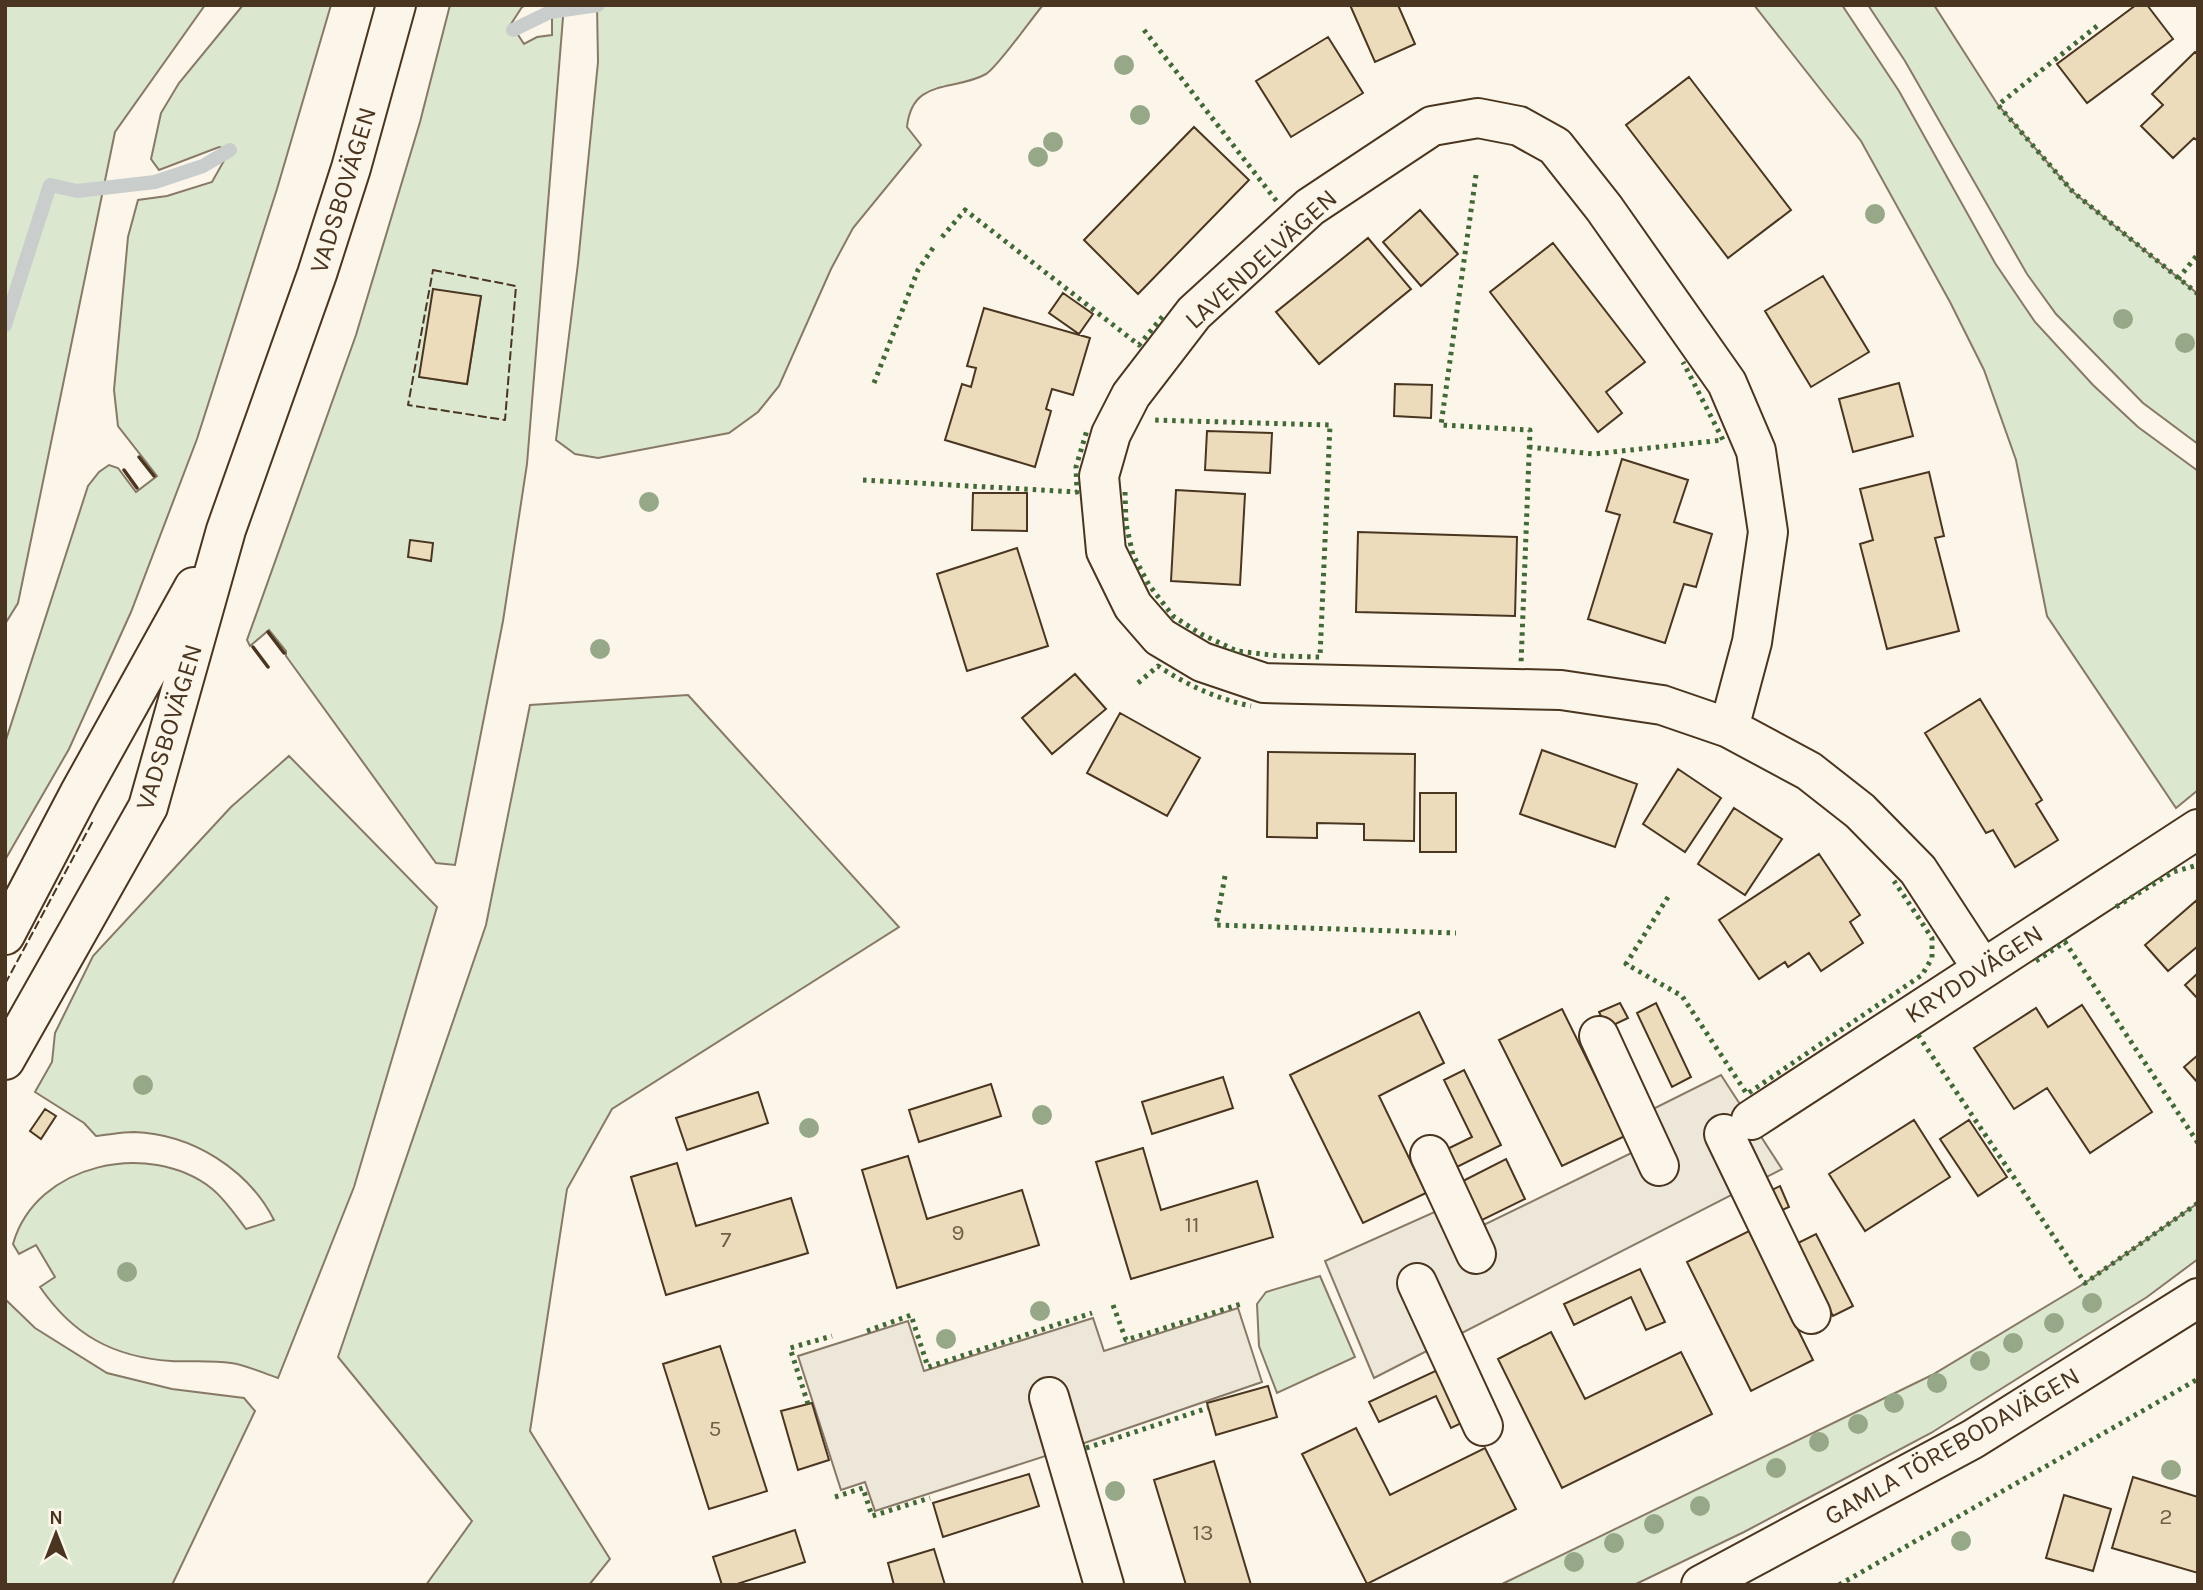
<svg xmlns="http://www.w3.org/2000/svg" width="2203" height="1590" font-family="Karla,sans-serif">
<rect width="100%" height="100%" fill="#fbf6e9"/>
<path fill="#dce7d0" stroke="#887966" stroke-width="2" fill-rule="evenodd" d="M5 5H205L115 132 18 603 5 624Z
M243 5H331L277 189 197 439 131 612 69 749 5 860V743L88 486 99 472 109 465 118 468 136 492 157 476 118 426 114 390 128 237 138 200 167 196 212 182 230 150 219 147 159 170 151 159 161 113 179 83Z
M450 5H526L522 7 511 24 524 44 537 37 552 35V5H564L527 464 503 621 455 865 436 863 286 656V651L269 630 250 646 247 640 356 335 420 122ZM481 296 467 384 420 377Z
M597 5H1043C1032 18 997 68 986 74 954 92 912 77 907 127L921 145 853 228 831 269 779 386 758 412 729 433 598 458 575 454 556 440 578 263 598 62Z
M1754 5H1842L1899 91 1995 263 2035 322 2093 385 2138 427 2198 471V790L2176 808 2047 616 2016 460 1984 370 1950 302 1861 141Z
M1868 5H1934L1998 105 2073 192 2198 294V444L2143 403 2056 314 2027 274 1905 61Z
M688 695 899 927 612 1109 567 1189 530 1431 610 1559 589 1585H426L472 1521 338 1357 486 925 530 705Z
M289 756 437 907 354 1187 278 1378C263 1373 246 1365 231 1363 211 1360 191 1362 171 1361 113 1357 73 1335 40 1287L55 1277 36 1245 19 1254 13 1244C36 1163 149 1140 211 1188 225 1199 236 1216 246 1229L274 1220C248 1169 192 1134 134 1132 121 1132 108 1135 96 1136L84 1123 35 1092 52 1062 55 1033 93 956 231 807Z
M2198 1203V1259L2147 1297 1931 1433 1744 1532 1634 1585H1500L1932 1375 2085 1283Z
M1320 1276 1355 1357 1277 1393 1259 1346 1257 1304 1266 1292Z
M5 1299 35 1328 107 1373 172 1389 244 1398 255 1411 172 1585H5Z"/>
<path fill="#ede7d9" stroke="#887966" stroke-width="2" d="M1721 1075 1782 1169 1374 1378 1325 1261 1439 1210 1455 1239 1658 1140 1645 1113Z
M1238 1308 1262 1382 1064 1450 875 1511 865 1482 841 1490 798 1356 908 1321 924 1371 1093 1318 1104 1351Z"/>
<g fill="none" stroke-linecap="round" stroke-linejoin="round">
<path stroke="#c9cecd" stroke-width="14" d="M513 30 550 12 598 5
M5 325 50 185 77 191 155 182 203 166 230 150"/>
</g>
<path fill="#ecdcbc" stroke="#4a3520" stroke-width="2" d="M1350 5H1398L1415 44 1375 62Z
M2136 5H2147L2173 39 2087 103 2057 64Z
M1328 37 1363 93 1291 137 1256 81Z
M2195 52 2198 55V141L2194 138 2173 158 2141 126 2163 105 2152 94Z
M1689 77 1791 210 1728 258 1626 125Z
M1194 127 1249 180 1138 294 1084 240Z
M1420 210 1458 254 1421 286 1383 242Z
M1368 238 1411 289 1319 364 1276 312Z
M1553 243 1645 362 1606 392 1622 413 1598 432 1490 292Z
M1823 276 1869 352 1811 387 1765 311Z
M433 289 481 296 467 384 419 377Z
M1063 293 1093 314 1079 334 1049 313Z
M984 308 1090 338 1073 395 1052 389 1046 409 1051 411 1035 467 945 440 962 384 971 387 976 368 967 366Z
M1899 383 1913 436 1853 452 1839 399Z
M1395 384 1432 385 1431 418 1394 416Z
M1207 431 1272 433 1270 473 1205 470Z
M1622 459 1688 480 1674 522 1712 534 1696 587 1684 584 1665 643 1588 619 1620 515 1606 511Z
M1929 472 1944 536 1935 538 1959 631 1887 649 1860 544 1873 540 1860 489Z
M1176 490 1245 494 1240 585 1171 581Z
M973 493H1027V531L972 530Z
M1358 532 1517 537 1515 616 1356 612Z
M410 540 433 543 431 561 408 557Z
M1017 548 1048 646 967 671 937 574Z
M1075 674 1106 709 1052 754 1022 718Z
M1980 699 2042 800 2036 804 2058 840 2015 867 1993 830 1986 833 1925 733Z
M1120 713 1200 758 1167 816 1087 773Z
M1542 750 1637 784 1615 847 1520 814Z
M1268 752 1415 754 1414 841 1364 840V824L1317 823V838L1267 837Z
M1678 769 1721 798 1685 852 1643 824Z
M1420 793H1456V852H1420Z
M1734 808 1782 839 1745 895 1698 864Z
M1819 854 1860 915 1850 922 1863 943 1821 971 1809 953 1788 967 1785 962 1759 979 1719 920Z
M2197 900 2198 946 2168 971 2145 945Z
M2198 973V999L2185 985Z
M1620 1003 1628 1018 1607 1028 1599 1012Z
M1656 1003 1691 1077 1672 1087 1637 1013Z
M2082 1005 2152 1112 2090 1153 2047 1088 2014 1109 1974 1048 2036 1008 2048 1027Z
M1562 1009 1625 1136 1562 1166 1499 1040Z
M1419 1012 1444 1063 1379 1096 1426 1193 1363 1223 1290 1075Z
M2198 1055V1083L2184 1067Z
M1464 1070 1501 1145 1449 1171 1439 1153 1472 1137 1444 1080Z
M1223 1077 1233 1108 1152 1134 1142 1102Z
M991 1084 1001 1116 919 1142 909 1110Z
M758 1092 768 1123 687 1150 676 1118Z
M45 1109 56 1116 41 1139 30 1131Z
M1914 1120 1950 1177 1865 1231 1829 1174Z
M1969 1120 2007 1177 1978 1196 1940 1139Z
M1143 1148 1161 1210 1257 1181 1273 1237 1131 1279 1096 1162Z
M908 1156 927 1219 1022 1190 1039 1245 897 1288 862 1170Z
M1506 1159 1525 1199 1478 1222 1459 1183Z
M677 1163 696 1226 791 1198 808 1253 666 1295 631 1177Z
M1780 1186 1789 1207 1773 1214 1764 1194Z
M1749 1231 1813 1360 1751 1391 1687 1262Z
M1816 1234 1853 1306 1833 1316 1796 1244Z
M1640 1269 1665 1322 1646 1330 1631 1297 1574 1325 1564 1304Z
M1551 1332 1585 1399 1681 1352 1712 1414 1562 1488 1498 1359Z
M720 1346 767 1491 709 1509 663 1364Z
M1446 1366 1470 1419 1451 1428 1436 1396 1379 1422 1369 1402Z
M1268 1386 1277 1417 1216 1435 1207 1403Z
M812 1403 829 1460 798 1470 781 1411Z
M1356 1428 1390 1495 1485 1448 1516 1509 1367 1584 1302 1454Z
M1214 1461 1251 1585H1186L1154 1480Z
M1029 1474 1039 1506 943 1537 933 1503Z
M2133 1477 2198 1497V1573L2112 1548Z
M2064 1495 2111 1509 2093 1571 2046 1558Z
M795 1530 805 1562 734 1585H722L713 1557Z
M934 1549 945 1585H894L888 1563Z"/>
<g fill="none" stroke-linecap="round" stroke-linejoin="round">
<g stroke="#4a3520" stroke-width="42">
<path id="minor" d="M1729 728 1752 642 1768 532 1756 451 1727 383 1604 208 1555 146 1519 126 1478 118 1432 126 1310 207 1194 313 1131 395 1111 434 1099 476 1106 551 1133 606 1160 637 1202 662 1264 683 1561 690 1662 705 1729 728 1809 771 1860 811 1918 870 1982 968
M1599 1036 1659 1166
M1751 1120 2198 829
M1724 1134 1811 1314
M1430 1155 1476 1254
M1417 1283 1483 1426
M1049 1397 1104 1585
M1701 1585 1973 1439 2198 1298"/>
</g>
<g stroke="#4a3520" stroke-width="42">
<path id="major" d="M5 935 79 794 194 587
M5 1060 148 807 226 530 317 274 351 168 396 5"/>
</g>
<use href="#minor" stroke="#fbf6e9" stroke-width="38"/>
<use href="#major" stroke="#fbf6e9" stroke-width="38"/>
<path stroke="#436837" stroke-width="5" stroke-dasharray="3.5 5" stroke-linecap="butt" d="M2097 26 1998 105 2073 192 2198 294
M1144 30 1278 203
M1476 175 1441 425 1530 430 1521 664
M942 237 965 210 1139 345 1163 316
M2178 279 2198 254
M874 383 918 270 935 245
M1529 447 1594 454 1723 440 1683 362
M863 480 1077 492 1076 467 1087 430
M1125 492 1126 524 1133 555 1149 585 1173 616 1201 634 1237 651 1280 656 1320 657 1330 425 1152 420
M1138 683 1158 666C1187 685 1217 699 1251 706
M1225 876 1216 925 1456 933
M1668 897 1626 964 1682 996 1747 1094 1922 975 1932 958V938L1894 881
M2116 907 2173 872 2198 865
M2036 961 2065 942 2198 1143
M1918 1035 2085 1283 2198 1203
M1113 1305 1126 1340 1241 1304
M867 1331 911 1315 928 1367 1092 1313
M808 1404 790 1348 832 1336
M1086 1448 1208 1408
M835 1497 863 1488 872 1516 930 1498
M1839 1585 2198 1379"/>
<path stroke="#4a3520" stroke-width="2" stroke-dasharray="9 3.5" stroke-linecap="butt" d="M433 270 516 286 505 420 408 405Z
M5 984 93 821"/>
<path stroke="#4a3520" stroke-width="3.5" d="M139 457 154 476
M124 470 137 488
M268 632 284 653
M253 647 268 667"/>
</g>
<g fill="#96a887">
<circle cx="1124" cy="65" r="10"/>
<circle cx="1140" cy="115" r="10"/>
<circle cx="1053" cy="142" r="10"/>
<circle cx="1038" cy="157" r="10"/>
<circle cx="1875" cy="214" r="10"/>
<circle cx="2123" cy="319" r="10"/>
<circle cx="2185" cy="343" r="10"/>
<circle cx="649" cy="502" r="10"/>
<circle cx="600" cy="649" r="10"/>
<circle cx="143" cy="1085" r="10"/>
<circle cx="1042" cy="1115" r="10"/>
<circle cx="809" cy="1128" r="10"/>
<circle cx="127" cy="1272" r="10"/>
<circle cx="2092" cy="1303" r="10"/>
<circle cx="1040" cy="1311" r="10"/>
<circle cx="2054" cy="1323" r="10"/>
<circle cx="946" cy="1339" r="10"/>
<circle cx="2013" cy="1343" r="10"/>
<circle cx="1980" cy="1361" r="10"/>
<circle cx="1937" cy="1383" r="10"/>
<circle cx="1894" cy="1403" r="10"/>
<circle cx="1858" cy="1424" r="10"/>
<circle cx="1819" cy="1442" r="10"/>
<circle cx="1776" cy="1468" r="10"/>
<circle cx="2171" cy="1470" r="10"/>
<circle cx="1115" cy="1491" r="10"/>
<circle cx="1700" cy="1506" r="10"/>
<circle cx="1654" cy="1524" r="10"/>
<circle cx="1961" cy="1541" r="10"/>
<circle cx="1614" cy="1543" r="10"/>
<circle cx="1574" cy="1562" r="10"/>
</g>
<g text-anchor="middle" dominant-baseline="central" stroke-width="5" stroke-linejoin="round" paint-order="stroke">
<g font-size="23" fill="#725f47">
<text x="1192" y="1224">11</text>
<text x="958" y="1232">9</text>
<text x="726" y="1239">7</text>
<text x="715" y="1428">5</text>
<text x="2166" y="1516">2</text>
<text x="1203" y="1532">13</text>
</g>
<g font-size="26" fill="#4a3520" stroke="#fbf6e9">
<text transform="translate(343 190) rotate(-73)">VADSBOVÄGEN</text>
<text transform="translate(1261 259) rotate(-42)">LAVENDELVÄGEN</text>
<text transform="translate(169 727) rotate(-73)">VADSBOVÄGEN</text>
<text transform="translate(1974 974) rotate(-33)">KRYDDVÄGEN</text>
<text transform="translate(1952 1446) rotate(-30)">GAMLA TÖREBODAVÄGEN</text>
</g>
</g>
<rect width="2203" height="1590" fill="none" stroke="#4a3520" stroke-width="14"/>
<g transform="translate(56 1534)" stroke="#fbf6e9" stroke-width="5" paint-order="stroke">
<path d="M0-5L12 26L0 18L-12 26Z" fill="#4a3520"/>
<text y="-10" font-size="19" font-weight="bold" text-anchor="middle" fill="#4a3520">N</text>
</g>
</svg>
